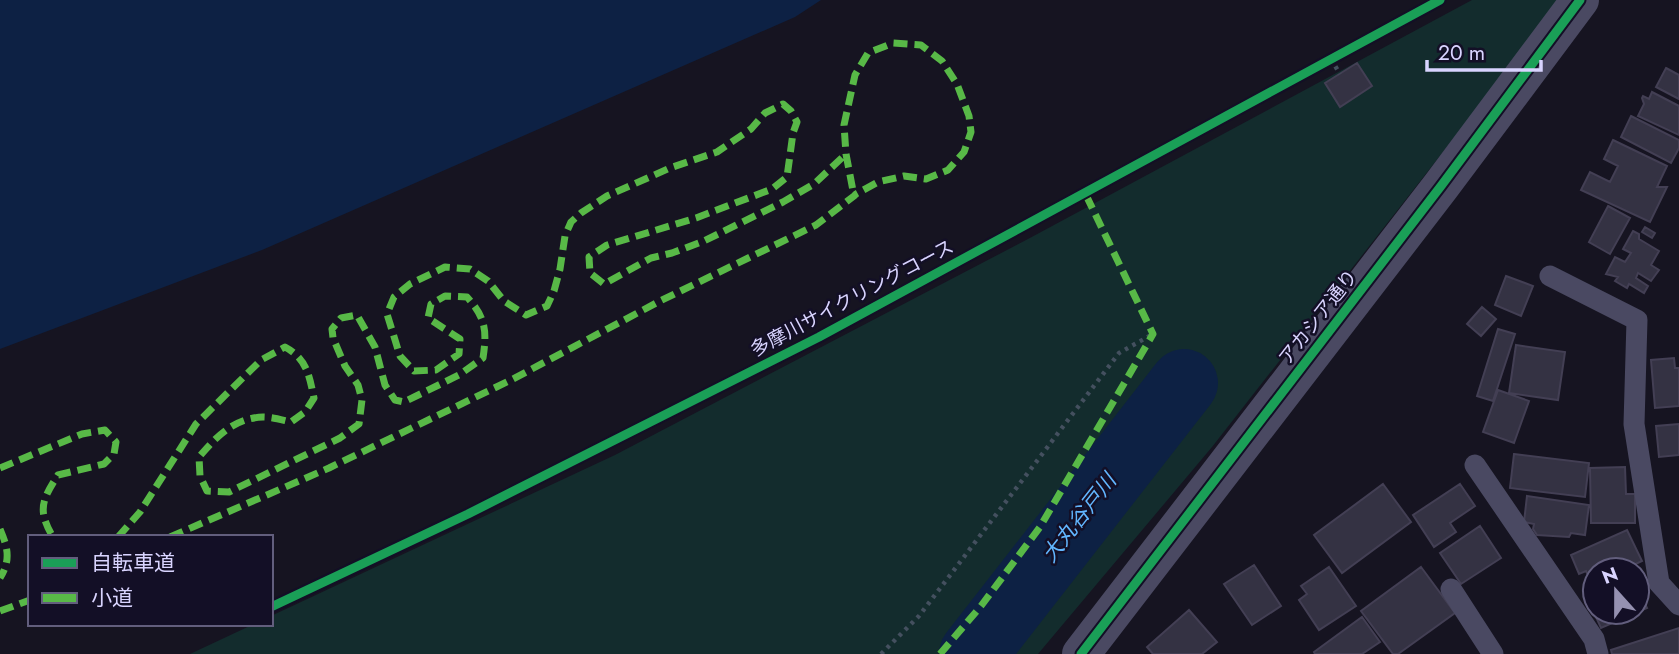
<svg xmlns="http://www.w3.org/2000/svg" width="1679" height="654" font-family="Jost,'Noto Sans JP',sans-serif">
<rect width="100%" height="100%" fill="#161421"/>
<path fill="#132c2d" d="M1472 0H1562L1212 447 1038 654H190L254 624H271V616L615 455 1028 239Z"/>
<path fill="#0d2144" d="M0 0H821L795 17 262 250 0 349Z"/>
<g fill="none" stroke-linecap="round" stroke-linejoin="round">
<path stroke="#0d2144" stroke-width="68" d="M973 654 1184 383"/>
</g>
<path fill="#343243" stroke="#433f54" stroke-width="2" d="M1357 63 1372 86 1340 107 1325 83Z
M1666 68 1679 75V99L1656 87Z
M1652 92 1679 106V135L1638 116 1644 104 1642 98 1643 96 1649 99Z
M1631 116 1679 140V148L1671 163 1621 137Z
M1613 140 1667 166 1657 187H1667L1650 222 1581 190 1590 172 1610 182 1618 166 1604 159Z
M1608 206 1630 218 1610 254 1589 242Z
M1645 227 1655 233 1652 238 1642 232Z
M1633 231 1639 234V239L1659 251 1651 265 1659 270 1651 281 1638 273 1636 278 1648 286 1644 293 1629 284 1627 288 1615 281 1618 277 1606 274 1615 257 1625 262 1631 253 1623 249Z
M1506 276 1533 286 1521 316 1495 305Z
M1482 307 1496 319 1481 336 1467 324Z
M1498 329 1515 334 1493 401 1477 396Z
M1516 345 1565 352 1558 400 1509 393Z
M1674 358 1675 368H1679V406L1655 408 1651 360Z
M1498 390 1529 401 1514 443 1483 432Z
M1679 424V455L1659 457 1656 426Z
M1514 454 1589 463 1585 497 1510 488Z
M1625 467 1626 494H1635V523H1591L1590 468Z
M1383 484 1411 522 1342 573 1314 535Z
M1460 484 1475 506 1450 523 1456 532 1434 547 1413 515Z
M1527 496 1589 505 1585 535 1571 533 1569 537 1537 535 1533 529 1534 524 1524 522Z
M1480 526 1501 558 1461 584 1440 553Z
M1627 530 1642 561 1623 570H1595V583L1592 584 1586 571 1579 574 1571 555Z
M1254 565 1281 606 1252 625 1224 584Z
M1329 567 1356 606 1319 630 1299 600 1307 594 1301 586Z
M1421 567 1455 613 1398 654H1393L1361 611Z
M1637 587 1647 608 1601 628 1587 597 1595 594V612H1637Z
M1189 610 1217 642 1202 654H1153L1147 647Z
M1362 617 1380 642 1362 654H1315L1314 652Z
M1679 628V654H1612L1611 650Z"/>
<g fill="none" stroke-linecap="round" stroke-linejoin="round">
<path stroke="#44505f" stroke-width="4.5" stroke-dasharray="3.5 5" stroke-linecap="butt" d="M1331 59 1340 74
M881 654 919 616 1119 353 1153 334"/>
<path stroke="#4a4962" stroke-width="21" d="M1550 276 1637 320 1634 424 1659 583 1679 605
M1475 465 1594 639 1598 654
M1451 589 1493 654"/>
<path stroke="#4a4962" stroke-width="38" d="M1081 654 1441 186 1580 0"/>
<path stroke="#58b947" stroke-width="7" stroke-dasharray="14 7" stroke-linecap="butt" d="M0 468 82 434 105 430 116 442 114 454 104 464 58 475C42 500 37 510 53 537
M0 529C8 548 11 560 0 578
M118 537 140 512 196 424 261 360 285 347C307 359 309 375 314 398L305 412 291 422C282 420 272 417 263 417 234 418 216 437 199 457L200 476 207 491 229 492 340 438 359 424 362 400 358 385 345 366 333 338 332 329 341 318 357 315 375 347 385 385 395 400 404 402 459 375 483 358C487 331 486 318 467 297L445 296 431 304 428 318 460 339 459 354 436 370 414 371 400 356 387 314 394 297 410 284 445 267 470 269 488 281 504 301 526 315 547 306 554 291 560 269 565 236 571 222 581 213 607 196 670 168 717 152 751 129 765 113 783 104 791 111 797 122 793 133 787 177 772 189 696 218 607 245 589 257 590 273 604 284 651 258 672 253 704 241 783 202 814 184 846 154
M170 537 329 468 513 379 660 301 816 225 854 196 856 194 878 182 904 176 926 179 948 170 964 152 971 132 969 116 957 84 942 61 921 45 893 43 868 53 855 75 844 125 846 154 854 196
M0 611 30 600
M940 654 981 606 1040 527 1153 334 1085 193"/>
<g stroke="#130f26" stroke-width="13">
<path id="cycleway" d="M271 607 468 514 819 337 1440 0
M1081 654 1441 186 1580 0"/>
</g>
<use href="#cycleway" stroke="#1a9f57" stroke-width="9"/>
</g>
<g text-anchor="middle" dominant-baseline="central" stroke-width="5" stroke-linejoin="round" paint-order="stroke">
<g font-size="19" fill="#d9d4ff" stroke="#130f26">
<text transform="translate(852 298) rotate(-28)">多摩川サイクリングコース</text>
<text transform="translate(1318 317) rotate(-52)">アカシア通り</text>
</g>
<g font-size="21" font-style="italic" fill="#62b6ff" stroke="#130f26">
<text transform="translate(1079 518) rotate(-52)">大丸谷戸川</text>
</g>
</g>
<rect x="28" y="535" width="245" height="91" fill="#130f26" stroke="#625e7d" stroke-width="2"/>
<rect x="42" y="558" width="35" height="10" fill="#1a9f57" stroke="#625e7d" stroke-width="2"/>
<text x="91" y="570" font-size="21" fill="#d9d4ff">自転車道</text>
<rect x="42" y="593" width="35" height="10" fill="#58b947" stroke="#625e7d" stroke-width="2"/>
<text x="91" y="605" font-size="21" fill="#d9d4ff">小道</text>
<g transform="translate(1616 591) rotate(339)"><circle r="33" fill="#130f26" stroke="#625e7d" stroke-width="2"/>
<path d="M0-5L12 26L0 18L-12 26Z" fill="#9591b1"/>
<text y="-10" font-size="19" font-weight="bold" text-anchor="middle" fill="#d9d4ff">N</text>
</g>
<path d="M1427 60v10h114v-10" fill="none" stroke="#d9d4ff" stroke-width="3.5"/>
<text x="1438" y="60" font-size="21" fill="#d9d4ff" stroke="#130f26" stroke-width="5" paint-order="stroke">20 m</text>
</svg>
